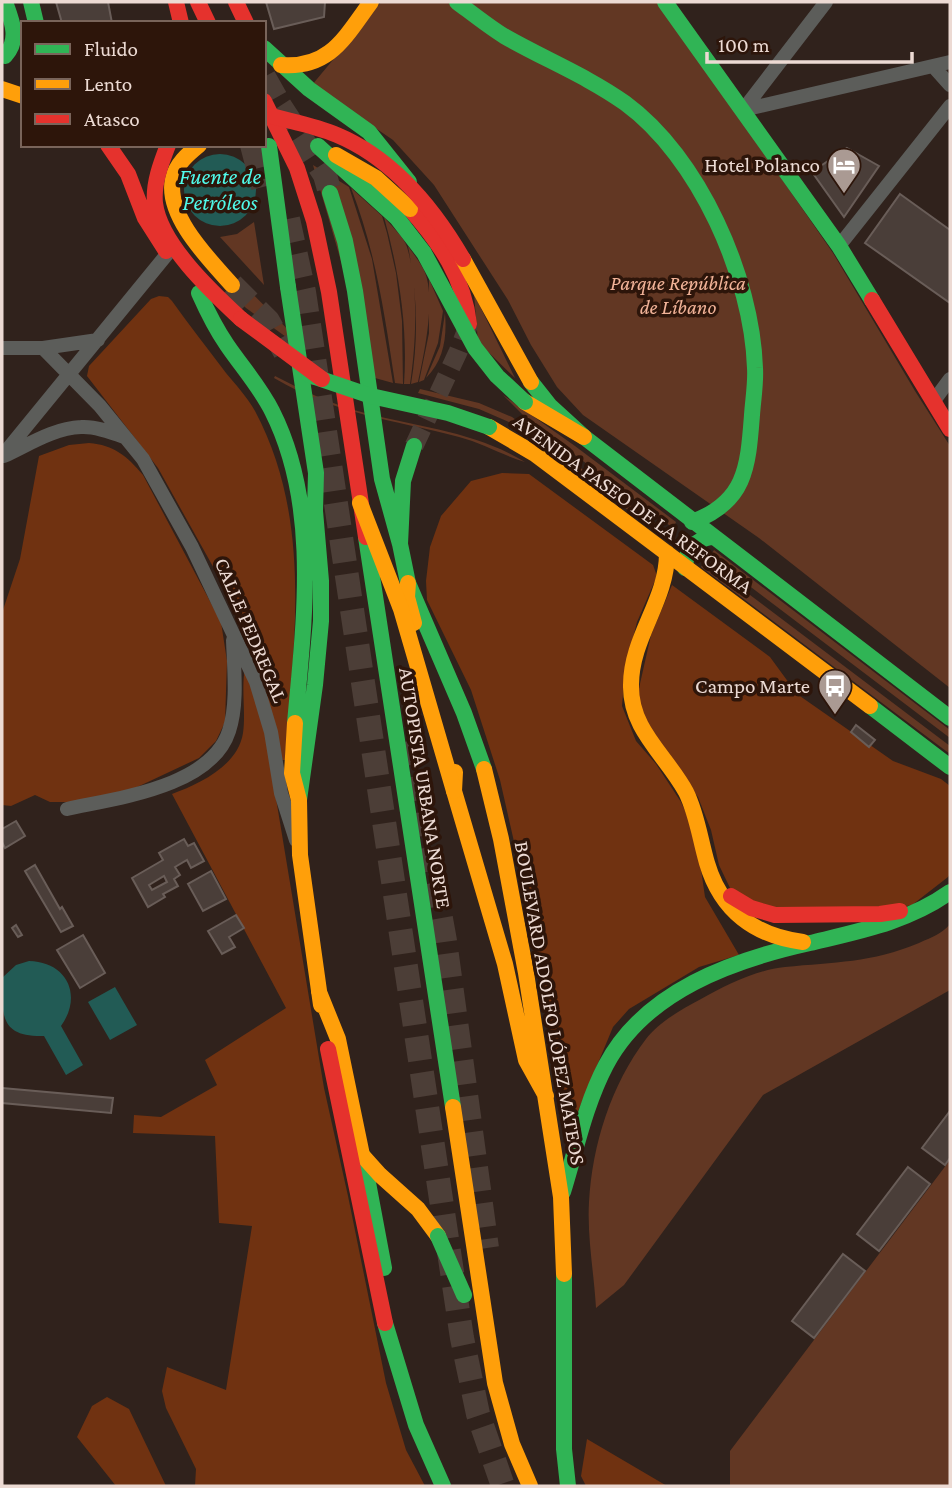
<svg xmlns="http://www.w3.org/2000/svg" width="952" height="1488" font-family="'Crimson Pro',serif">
<rect width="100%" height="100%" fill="#30221c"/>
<path fill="#623723" d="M381 2H659L833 253 915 391 950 446V688L759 538 583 415 557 387 531 345 508 300 434 185 393 140 312 85Z
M313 165 349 187 372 259 393 383 375 378Z
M351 188 382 216 387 233 396 273 402 321 403 384 395 383C385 317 376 252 351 188Z
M384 217C391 226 404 237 407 247 419 286 416 345 410 384H404C408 328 399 271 384 217Z
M254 222 264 285 220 237 237 234Z
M408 246C414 255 425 268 427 279 434 307 424 354 418 382L411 384C419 337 417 292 408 246Z
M429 279 443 311 438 343 424 380 419 382 429 333Z
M239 280 306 348 304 350 246 308 228 290Z
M474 294 515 378 478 342Z
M445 313C447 337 444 360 426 378L440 346Z
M275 376C304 391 333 405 365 413 419 427 476 432 525 462 502 455 482 443 459 437 391 419 337 415 274 378Z
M420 389 479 403 512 417 660 527 657 532 516 425 479 409 418 393Z
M503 395 575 446 676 522 673 528 528 420Z
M714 550 950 730V738L710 556Z
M705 561 950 746V754L701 567Z
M950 924V990L763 1095 624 1285 596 1308C594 1273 587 1237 589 1202 592 1145 611 1085 646 1039 659 1022 682 1009 701 999 726 985 756 970 785 967 835 962 871 963 919 943 932 937 942 934 950 924Z
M950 1160V1486H730V1451Z"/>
<path fill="#703211" d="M159 296 168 297 172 301C189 325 208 349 226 373 236 385 247 397 255 411 313 520 294 642 285 760H281L260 670 235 606 158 468 87 376 89 366 151 299Z
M89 443C114 445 127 456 143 475L221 622 227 661 225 722 216 741 199 758 133 789 85 802H50L35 795 11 806 2 805V613L20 559 39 456 69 445Z
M502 473 529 474 653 565 657 576 637 622 625 670 622 706 636 741 656 764 681 802 696 835 705 897 739 955 699 967 629 1009 613 1027 574 1121 561 1120 545 996 530 912 500 780 471 690 427 600 426 581 430 547 441 516 471 481Z
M672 585 770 657 797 694 893 761 941 779 950 786V874L948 877 912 905 854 917 757 907 730 888 719 865 711 830 698 797 648 731 637 697 651 635Z
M245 668 264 726 324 1088 348 1196 386 1383 406 1450 425 1486H195L196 1469 166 1408 162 1391 167 1367 226 1390 252 1226 219 1223 215 1136 133 1133 134 1115 161 1117 217 1085 205 1060 286 1008 172 794C199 784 238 766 243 733 246 712 241 689 245 668Z
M107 1397 129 1409 166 1486H116L77 1437 92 1406Z
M587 1439 667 1486H586L581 1476Z"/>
<path fill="#225b55" d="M184 190a36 36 0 1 1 72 0a36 36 0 1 1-72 0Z
M29 961C67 962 83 995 61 1026L83 1065 66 1075 44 1036C0 1037 2 1016 2 978L16 965Z
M115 987 137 1025 110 1040 88 1002Z"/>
<path fill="#4a3e39" stroke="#695d58" stroke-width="2" fill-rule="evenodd" d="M56 2H108L112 23H62Z
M266 2H325L324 17 274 29Z
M847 148 879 166 844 217 812 172Z
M900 194 950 230V303L865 243Z
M856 725 875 740 869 747 851 732Z
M16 821 25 836 5 848 2 842V829Z
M184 839 188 846 194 843 204 861 191 868 187 860 175 867 180 875 174 879 178 886 163 894 165 897 148 907 132 878 163 860 159 853ZM164 876 167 882 152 890 149 885Z
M35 865 60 909 62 907 73 926 61 932 25 871Z
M211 871 226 899 203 911 188 884Z
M236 915 244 928 229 937 235 947 222 954 208 931Z
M16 925 22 935 18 937 12 928Z
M83 935 105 973 80 988 57 950Z
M2 1088 113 1098 111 1113 2 1103Z
M950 1111V1158L945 1165 922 1148Z
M908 1167 930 1184 879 1251 857 1234Z
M843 1254 865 1271 814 1338 792 1321Z"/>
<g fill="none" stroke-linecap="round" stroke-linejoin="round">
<path stroke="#4c3e37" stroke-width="19" stroke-dasharray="19 10" stroke-linecap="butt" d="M414 446 458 352 469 324"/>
<path stroke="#4c3e37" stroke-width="24" stroke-dasharray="24 12" stroke-linecap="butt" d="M264 77 278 102 285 124
M280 106 325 175 330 193
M252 145 263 187
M288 219 304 292 462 1338 478 1414 503 1486
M232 285 268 321 285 352
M409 741 445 941 487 1248"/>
<path stroke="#5c5d5a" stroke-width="14" d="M933 66 950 85
M743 110 950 62
M743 110 826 2
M839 246 950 106
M2 348H43L98 340
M43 348 100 406 143 459 192 547 256 682 271 732 281 793 296 840
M933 402 950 379
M2 456 168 253
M4 456C28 445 54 428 81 427 95 426 111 432 124 437
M67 809C117 798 211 787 229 731 238 704 234 669 233 640"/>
<path stroke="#30b455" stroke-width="16" d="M5 2C12 21 20 39 5 56
M31 2 36 23
M457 2C473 14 488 26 504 36 544 59 587 76 625 103 699 157 752 277 755 368 756 383 753 400 752 415 748 467 746 502 692 522
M665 2 839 246 872 300
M264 48 309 89 369 132 409 182
M330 193 345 241 355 291 382 479 400 544
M288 287 316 473 315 511 321 581V621L315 685 299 800
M199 293C207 311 216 329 227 345 242 367 260 387 272 411 320 506 304 621 295 723
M531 382 550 406 584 437 950 718
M414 446 403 481 400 544 408 583 464 713 484 769
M366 537 453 1107
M685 568C686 550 693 541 711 537
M870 706 950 767
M363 1156 384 1268
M563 1192C576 1150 585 1105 606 1065 645 991 733 960 810 943 860 931 908 922 950 892
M564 1274V1449L568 1486
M385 1323 416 1425 443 1486"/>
<path stroke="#ff9f0a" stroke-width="16" d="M281 65C330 69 345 37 371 2
M2 89 23 96
M199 145C188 154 176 164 173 179 165 216 210 260 232 285
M525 402 584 437
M489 427 535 454 870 706
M667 553C667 601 631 637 631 685 630 730 666 755 686 792 697 814 700 839 707 863 721 911 755 936 803 942
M408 583 407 597 414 623
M295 723 292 773 299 800 300 855 321 1005
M484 769 501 839 526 973 561 1197 564 1274
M455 772 454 791 505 964 526 1060 546 1096
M319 992 338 1039 362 1155 380 1175 418 1209 438 1236
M453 1107 495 1383 512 1444 530 1486"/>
<path stroke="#e5322d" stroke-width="16" d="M176 2 181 23
M198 2 208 23
M236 2 246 23
M264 101 297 168 314 221 329 292 366 537
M108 145 128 174 145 218 166 251
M168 145C161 163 153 184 155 203 160 244 212 292 241 319
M410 209C440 243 464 278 469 324
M872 300 950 429
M731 896 751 908 775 915 880 914 900 911
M328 1049 385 1323"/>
<path stroke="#30b455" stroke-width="16" d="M269 146 288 287
M318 146 397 218 424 253 475 348 497 376 525 402
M309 375 371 396 448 413 489 427
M438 1236 464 1295"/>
<path stroke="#ff9f0a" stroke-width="16" d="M336 155 376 178 410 209
M463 259 531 382
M360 503 401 609 454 791"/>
<path stroke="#e5322d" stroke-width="16" d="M264 114C288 121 314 125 337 135 392 158 434 209 463 259
M241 319 322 379"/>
</g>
<defs>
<g id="hotel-pin" transform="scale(1.75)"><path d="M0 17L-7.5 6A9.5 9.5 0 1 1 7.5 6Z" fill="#aa9a93" stroke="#2d150a"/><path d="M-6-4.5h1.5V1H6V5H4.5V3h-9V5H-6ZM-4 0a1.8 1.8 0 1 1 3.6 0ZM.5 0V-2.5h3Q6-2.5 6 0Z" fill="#fff"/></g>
<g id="bus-pin" transform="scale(1.75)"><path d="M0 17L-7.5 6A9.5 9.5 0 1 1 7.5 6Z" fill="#aa9a93" stroke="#2d150a"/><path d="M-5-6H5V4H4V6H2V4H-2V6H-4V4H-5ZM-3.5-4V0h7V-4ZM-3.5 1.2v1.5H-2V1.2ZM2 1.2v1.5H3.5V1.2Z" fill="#fff"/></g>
</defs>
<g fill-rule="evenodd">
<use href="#hotel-pin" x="844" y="165"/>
<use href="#bus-pin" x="835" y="686"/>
</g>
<g text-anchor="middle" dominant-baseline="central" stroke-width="7" stroke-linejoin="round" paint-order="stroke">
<g font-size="21" fill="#ecdad3" stroke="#2d150a" text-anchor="end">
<text x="820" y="165">Hotel Polanco</text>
<text x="810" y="686">Campo Marte</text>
</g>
<g font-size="21" font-style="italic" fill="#f2b398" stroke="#2d150a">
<text x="678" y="283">Parque República<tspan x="678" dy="24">de Líbano</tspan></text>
</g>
<g font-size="21" fill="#ecdad3" stroke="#2d150a">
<text transform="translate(633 504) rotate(36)">AVENIDA PASEO DE LA REFORMA</text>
<text transform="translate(251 630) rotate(67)">CALLE PEDREGAL</text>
<text transform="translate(425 788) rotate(81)">AUTOPISTA URBANA NORTE</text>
<text transform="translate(550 1003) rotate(80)">BOULEVARD ADOLFO LÓPEZ MATEOS</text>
</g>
<g font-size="23" font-style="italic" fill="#50faea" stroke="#2d150a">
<text x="220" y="176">Fuente de<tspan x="220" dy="26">Petróleos</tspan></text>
</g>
</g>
<rect width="952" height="1488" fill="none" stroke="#ecdad3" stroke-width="7"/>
<rect x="21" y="21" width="245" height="126" fill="#2d150a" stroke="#79645a" stroke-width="2"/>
<rect x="35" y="44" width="35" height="10" fill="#30b455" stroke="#79645a" stroke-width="2"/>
<text x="84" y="56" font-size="21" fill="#ecdad3">Fluido</text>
<rect x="35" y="79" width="35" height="10" fill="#ff9f0a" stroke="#79645a" stroke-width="2"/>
<text x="84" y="91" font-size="21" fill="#ecdad3">Lento</text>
<rect x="35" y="114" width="35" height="10" fill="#e5322d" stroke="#79645a" stroke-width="2"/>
<text x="84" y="126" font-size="21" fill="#ecdad3">Atasco</text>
<path d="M707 52v10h205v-10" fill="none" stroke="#ecdad3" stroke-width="3.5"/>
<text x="718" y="52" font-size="21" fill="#ecdad3" stroke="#2d150a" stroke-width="5" paint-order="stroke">100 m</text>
</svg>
